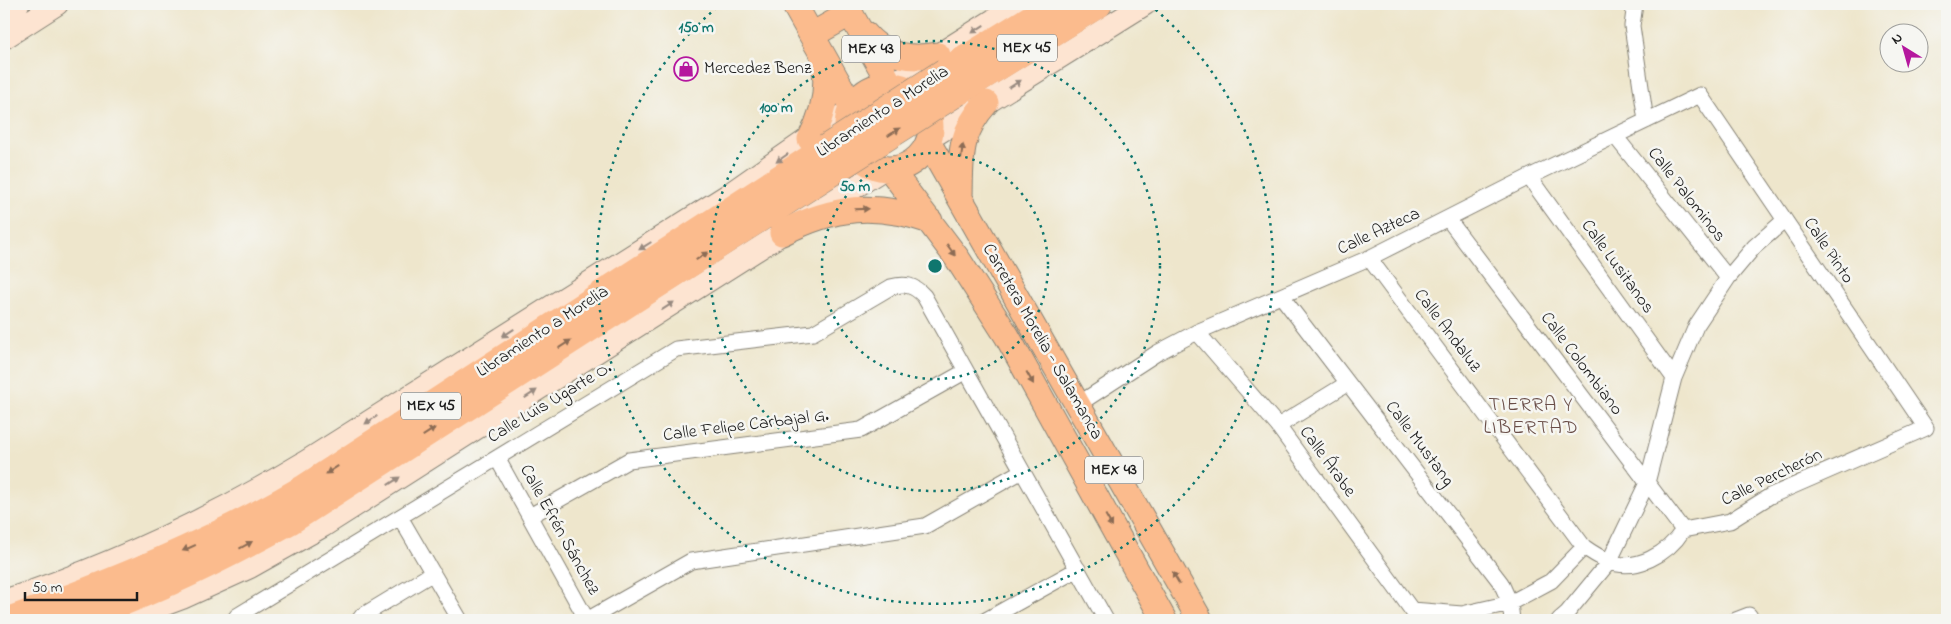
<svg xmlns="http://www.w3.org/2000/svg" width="1951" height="624" font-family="'Indie Flower',sans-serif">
<rect width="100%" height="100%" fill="#f6f6f2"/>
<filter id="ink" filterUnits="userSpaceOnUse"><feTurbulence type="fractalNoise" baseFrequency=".02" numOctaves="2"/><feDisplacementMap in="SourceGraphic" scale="10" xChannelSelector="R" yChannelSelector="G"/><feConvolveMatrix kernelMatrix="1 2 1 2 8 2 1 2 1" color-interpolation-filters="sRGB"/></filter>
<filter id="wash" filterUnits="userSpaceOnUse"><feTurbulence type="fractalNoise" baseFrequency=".0096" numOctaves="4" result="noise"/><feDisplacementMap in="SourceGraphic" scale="20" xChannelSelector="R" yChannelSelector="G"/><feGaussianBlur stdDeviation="1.12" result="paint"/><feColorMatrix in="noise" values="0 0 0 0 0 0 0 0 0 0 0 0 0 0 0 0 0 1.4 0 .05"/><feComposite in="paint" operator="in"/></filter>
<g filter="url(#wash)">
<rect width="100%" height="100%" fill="#eee6cc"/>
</g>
<g filter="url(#ink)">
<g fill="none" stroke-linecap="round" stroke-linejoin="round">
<g stroke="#858174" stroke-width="17">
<path id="street" d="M1635 4 1632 26 1646 121
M1615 136 1728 278
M1529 177 1674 378
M1448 219 1683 530
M1282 297 1501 583 1510 603 1512 620
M1197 332 1278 426 1419 620
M1077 405 1157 353 1197 332 1369 258 1529 177 1700 95 1926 428 1770 496 1730 521 1683 530C1668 554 1635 573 1608 561 1599 557 1591 552 1584 547L1369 258
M1278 426 1348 383
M497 458 587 620
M530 516 629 460 861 430 966 371
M400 517 460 620
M1412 610 1462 614 1510 603 1551 581 1584 547
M234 620 237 616 676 349 813 333 891 287C905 283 914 285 924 296L1106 620
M359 620 362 616 433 573
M587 620 691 561 925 526 1022 471
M986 620 1078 569
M1559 620 1567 613 1609 562 1647 483 1674 378 1696 326 1728 278 1754 247 1785 220
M1736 620 1749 615 1752 620"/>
</g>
<g stroke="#858174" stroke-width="24">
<path id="secondary" d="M4 13 18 4
M4 38 57 4
M892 84 1019 4
M930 138 1145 4
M4 601C110 566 211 519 307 461L728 195 850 110
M123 620 182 598 250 567 323 526 885 168"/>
</g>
<g stroke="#858174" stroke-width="27">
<path id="primary" d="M794 4 852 107
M845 4 890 84
M865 34C883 56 911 60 938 55
M812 35 851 13
M847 127a42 42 0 1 1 84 0a42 42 0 1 1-84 0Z
M810 139C824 114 829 90 824 62
M928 142 1200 620
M890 169 957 258 1007 336 1164 620
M960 197C961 158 958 134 986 103
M782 233C834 206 875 202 930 221"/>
</g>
<g stroke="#858174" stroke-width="29">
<path id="highway" d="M945 72 1055 4
M957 92 1098 4
M11 620C112 583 212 543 305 488L827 148
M73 620C149 595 221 559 291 520L839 167"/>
</g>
<use href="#street" stroke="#fff" stroke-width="15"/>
<use href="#secondary" stroke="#fde4d1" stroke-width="22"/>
<use href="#primary" stroke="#fbbb8d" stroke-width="25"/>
<use href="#highway" stroke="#fbbb8d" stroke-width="28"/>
<g stroke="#858174" stroke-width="29" stroke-linecap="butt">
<path id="highway-bridge" d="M827 148 945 72
M839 167 957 92"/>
</g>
<use href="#highway-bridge" stroke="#fbbb8d" stroke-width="28"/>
</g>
<defs><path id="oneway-solid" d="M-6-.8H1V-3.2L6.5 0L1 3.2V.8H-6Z" transform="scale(1.25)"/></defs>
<g fill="#988a80">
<use href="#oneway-solid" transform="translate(978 29) rotate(147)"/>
<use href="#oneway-solid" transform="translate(1015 84) rotate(-32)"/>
<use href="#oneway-solid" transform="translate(782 158) rotate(145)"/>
<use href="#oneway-solid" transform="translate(645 246) rotate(148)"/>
<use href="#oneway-solid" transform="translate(668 306) rotate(-33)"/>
<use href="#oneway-solid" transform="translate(508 333) rotate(147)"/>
<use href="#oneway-solid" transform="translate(531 394) rotate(-33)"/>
<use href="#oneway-solid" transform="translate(371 420) rotate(147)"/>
<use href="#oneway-solid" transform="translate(394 481) rotate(-33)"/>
</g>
<g fill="#8c6c54">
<use href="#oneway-solid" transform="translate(894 132) rotate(-33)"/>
<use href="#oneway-solid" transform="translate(962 151) rotate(-83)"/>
<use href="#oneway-solid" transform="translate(862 209) rotate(-1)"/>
<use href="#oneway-solid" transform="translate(951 250) rotate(54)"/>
<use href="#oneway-solid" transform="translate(702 256) rotate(-33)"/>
<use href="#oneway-solid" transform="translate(565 344) rotate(-33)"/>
<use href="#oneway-solid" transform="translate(1030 378) rotate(61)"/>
<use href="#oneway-solid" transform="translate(429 432) rotate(-33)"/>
<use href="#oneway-solid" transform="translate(332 470) rotate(147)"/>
<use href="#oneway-solid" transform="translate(1109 521) rotate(61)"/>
<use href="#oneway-solid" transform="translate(246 545) rotate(-29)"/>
<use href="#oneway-solid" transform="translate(189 548) rotate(156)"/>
<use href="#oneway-solid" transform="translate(1176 578) rotate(-120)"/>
</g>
</g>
<g fill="none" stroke="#0f766e" stroke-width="2.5" stroke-dasharray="2.5 5">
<circle cx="935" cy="266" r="113"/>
<circle cx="935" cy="266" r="225"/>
<path d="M1150 5A338 338 0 1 1 720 5"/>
</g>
<defs>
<g id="shop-ring" transform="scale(1.25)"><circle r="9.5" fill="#f6f6f2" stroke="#b5179e" stroke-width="1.5"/><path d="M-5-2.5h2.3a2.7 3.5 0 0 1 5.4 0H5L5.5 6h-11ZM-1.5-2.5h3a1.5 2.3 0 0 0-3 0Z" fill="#b5179e"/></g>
</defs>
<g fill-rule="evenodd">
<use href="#shop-ring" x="686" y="69"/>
</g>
<g text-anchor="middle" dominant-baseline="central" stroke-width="5" stroke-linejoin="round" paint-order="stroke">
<g fill="#f6f6f2" stroke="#5d5d5c" stroke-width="1">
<rect x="997" y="34.5" width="60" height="27" rx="4"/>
<rect x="842" y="35.5" width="58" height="27" rx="4"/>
<rect x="401" y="392.5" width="60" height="27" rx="4"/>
<rect x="1085" y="456.5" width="58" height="27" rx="4"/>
</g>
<g font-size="16" font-weight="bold" fill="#1c1c1c">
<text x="1027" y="48">MEX 45</text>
<text x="871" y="49">MEX 43</text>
<text x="431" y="406">MEX 45</text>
<text x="1114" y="470">MEX 43</text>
</g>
<g font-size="18" fill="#1c1c1c" stroke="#f6f6f2" text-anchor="start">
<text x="704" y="69">Mercedez Benz</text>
</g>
<g font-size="18" fill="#1c1c1c" stroke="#f6f6f2">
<text transform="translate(883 112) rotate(-33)">Libramiento a Morelia</text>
<text transform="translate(1686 195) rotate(52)">Calle Palominos</text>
<text transform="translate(1379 232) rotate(-25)">Calle Azteca</text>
<text transform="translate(1828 251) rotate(56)">Calle Pinto</text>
<text transform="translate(1617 267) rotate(54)">Calle Lusitanos</text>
<text transform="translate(1447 331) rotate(53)">Calle Andaluz</text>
<text transform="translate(543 332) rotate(-33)">Libramiento a Morelia</text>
<text transform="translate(1042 342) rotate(60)">Carretera Morelia - Salamanca</text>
<text transform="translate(1581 364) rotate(53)">Calle Colombiano</text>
<text transform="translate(550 403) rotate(-31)">Calle Luis Ugarte O.</text>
<text transform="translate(746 426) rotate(-7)">Calle Felipe Carbajal G.</text>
<text transform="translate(1419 444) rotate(53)">Calle Mustang</text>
<text transform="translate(1327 462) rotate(54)">Calle Árabe</text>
<text transform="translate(1772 478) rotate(-26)">Calle Percherón</text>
<text transform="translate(559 530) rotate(61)">Calle Efrén Sánchez</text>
</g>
<g font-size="20" letter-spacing="1" fill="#6a4e48" stroke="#f6f6f2">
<text x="1531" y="405">TIERRA Y<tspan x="1531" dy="23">LIBERTAD</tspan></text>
</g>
</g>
<circle cx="935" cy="266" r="8" fill="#0f766e" stroke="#f6f6f2" stroke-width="2.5"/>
<g font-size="15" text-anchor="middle" font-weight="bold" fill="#0f766e" stroke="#f6f6f2" stroke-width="5" stroke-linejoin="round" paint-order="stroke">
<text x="696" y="32">150 m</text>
<text x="776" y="112">100 m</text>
<text x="855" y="191">50 m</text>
</g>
<rect width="1951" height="624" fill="none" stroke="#f6f6f2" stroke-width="20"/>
<g transform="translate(1904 48) rotate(323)"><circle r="24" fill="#f6f6f2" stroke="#9f9f9c"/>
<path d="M0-4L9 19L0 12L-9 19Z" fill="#b5179e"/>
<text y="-8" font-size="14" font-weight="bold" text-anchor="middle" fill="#1c1c1c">N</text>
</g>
<path d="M25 592v8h112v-8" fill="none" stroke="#1c1c1c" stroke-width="2.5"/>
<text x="32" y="592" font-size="15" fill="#1c1c1c" stroke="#f6f6f2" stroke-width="4" paint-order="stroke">50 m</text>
</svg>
